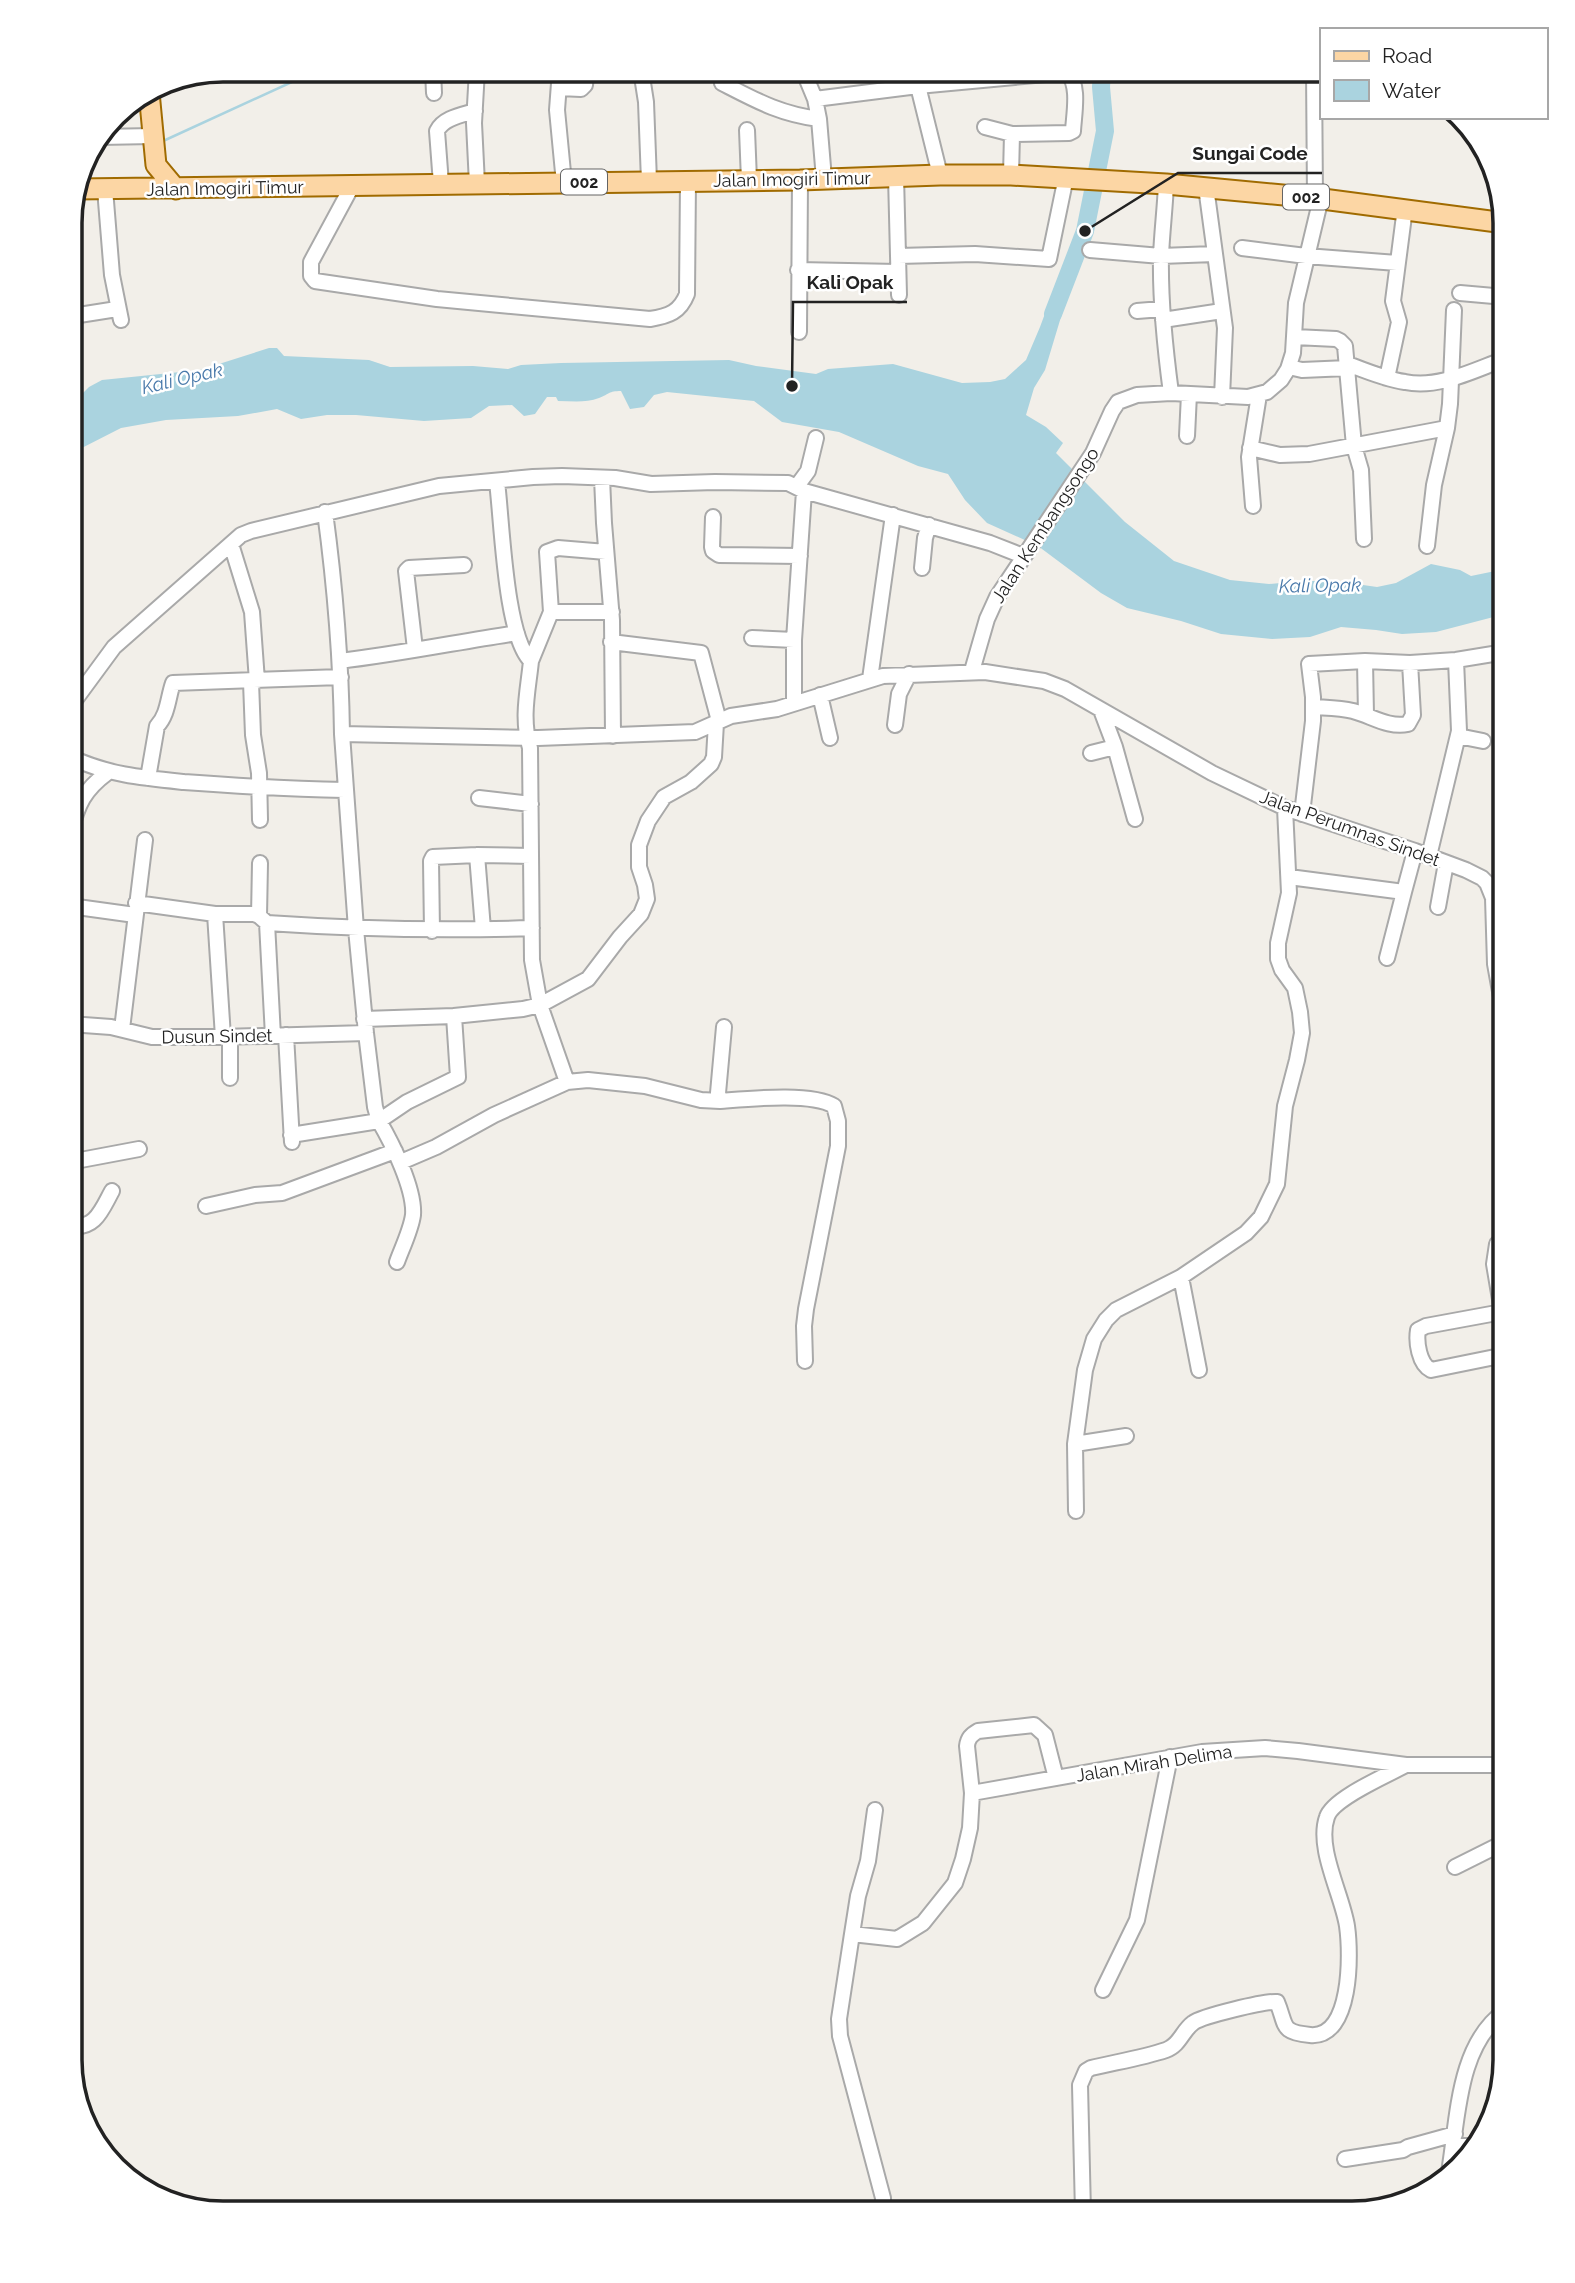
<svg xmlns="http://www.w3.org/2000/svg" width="1575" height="2283" font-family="Raleway,sans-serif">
<rect width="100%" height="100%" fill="#f2efe9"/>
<path fill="#aad3df" d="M1056 284 1067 297 1045 370 1034 388 1026 415 1046 427 1063 443 1056 453 1125 522 1174 561 1230 580 1269 584 1302 581H1335L1377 587 1396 583 1431 564 1460 570 1471 576 1505 569V614L1436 632 1402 634 1376 630 1341 627 1310 637 1272 639 1221 634 1181 621 1127 608 1101 593 1038 546 987 523 965 500 948 474 918 466 839 432 782 422 754 401 667 392 654 395 644 407 630 409 621 391C608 391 610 394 599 398 586 403 572 401 558 401L556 397H547L535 414 524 416 512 405 489 406 471 418 424 421 356 415H327L301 419 277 409 238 416 166 420 121 428 70 454V406L89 387 102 380 200 370 269 348H277L284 356 369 360 390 367 473 366 508 369 521 365 561 363 729 360 756 366 816 374 828 369 893 364 962 383 990 382 1005 379 1026 360 1040 327Z"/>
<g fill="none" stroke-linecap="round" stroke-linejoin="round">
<path stroke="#aad3df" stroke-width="2.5" d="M161 142 318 70"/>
<path stroke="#aad3df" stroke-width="18" d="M1053 314 1085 231 1105 131 1101 87 1102 70"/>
<g stroke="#a9a9a9" stroke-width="18">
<path id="minor" d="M433 70 434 93
M560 70 557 110 564 183
M641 70 646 102 649 181
M803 70 815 99 819 119 824 179
M1314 70 1315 198
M722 83C757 101 780 114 819 119
M559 88 581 89 585 85 586 76 596 70
M815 99 918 86
M985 127 1012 134
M747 130 749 180
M100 137 153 136
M940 175 918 86 1067 72 1068 70
M1011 175 1012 134 1069 133 1073 131C1074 113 1080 85 1067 72
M896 176 899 295
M441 184 437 131C443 118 462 115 475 111
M477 184 474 123 477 70
M1166 184C1165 208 1162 232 1161 256 1160 302 1165 348 1171 393
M352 186 311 262V276L315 281 437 299 650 319C669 316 680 312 687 294L688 181
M1206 187 1225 328 1222 397
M105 189 112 275 121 320
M1242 248 1306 256 1397 263
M1090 250 1161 256 1214 254
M898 256 975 254 1049 259 1066 177
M798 270 898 272
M1460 293 1505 297
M70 295 74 310 79 315 117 309
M1137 311 1162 309
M1163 320 1222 311
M799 332 800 180
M1295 337 1336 339 1340 341 1345 346 1354 446 1361 470 1364 539
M1348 364C1366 371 1385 379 1405 382 1439 389 1474 370 1505 359
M1289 367 1302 370 1348 368
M1387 378 1399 322 1393 301 1405 208
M1187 436 1189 394
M1250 448 1280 455 1309 454 1447 428
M602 478 604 523 612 620 613 736
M797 486 808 471 816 438
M1253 506 1249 457 1259 395
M325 512C335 586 341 659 342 734
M713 517 712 547 713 551 719 555 800 556
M231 544 252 612 257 681
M1427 546 1434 485 1447 428 1450 404 1454 310
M922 568 925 538 929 525
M551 612H612
M752 638 794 640
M611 642 701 653 719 721
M415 649 406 571 409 568 464 565
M340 661C399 654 458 642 517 633
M531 661 551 612 547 552 558 548 606 552
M1365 661 1366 715
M972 671 987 619 997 597 1093 453 1112 411 1118 402 1137 395 1171 393 1248 397 1267 392 1281 380 1288 369 1293 353 1296 303 1321 198
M870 679 893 515
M251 682 253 735 259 773 260 820
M820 695 830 738
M794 703V640L804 491
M1313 707C1327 708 1340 708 1353 711 1372 716 1388 728 1408 724L1413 715 1410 663
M1101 710 1115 747 1135 819
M70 711 75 700 114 647 241 535 251 531 439 486 533 477 562 476 615 478 651 484 715 482 788 483 804 491 990 543 1023 556
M895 725 899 694 909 674
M1458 736 1483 741
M1091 753 1115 747
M70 757C108 775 143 778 184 782 238 786 291 789 345 790
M148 778 157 726C168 715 168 697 173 683L341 677
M479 798 531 804
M1302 814 1313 721V697L1309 664 1365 661 1410 663 1456 660 1505 652
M70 833C78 804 84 790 107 773
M477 855 483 929
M1429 856 1459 731 1456 660
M1289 877 1404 892 1415 851
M136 903 215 914H254L259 916 267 923C355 929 443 931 532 928
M70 906 135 915
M1438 907 1446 863
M215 914 223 1037
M259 916 260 863
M267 923 273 1036
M432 931 431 861 433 857 477 855 531 856
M1387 958 1404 892
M364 1019 454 1016
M70 1024 111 1027 152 1037H223L366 1033
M122 1029 145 840
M286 1035 292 1142
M230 1037V1078
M567 1082 540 1005 588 979 620 937 641 914 647 899 645 885 639 867V845L648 821 664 797 691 782 711 764 714 757 716 723
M720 1101C747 1099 812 1092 834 1106L838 1121V1146L806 1309 804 1326 805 1361
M291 1135 379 1121 375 1107 366 1033 356 929 342 734 538 738 695 732 731 716 777 709 883 676 985 672 1044 681 1065 689 1212 773 1285 808 1415 851 1466 870 1482 878 1487 883 1493 898 1495 964 1505 1019
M70 1162 139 1149
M401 1162 436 1147 494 1115 567 1082 588 1080 645 1086 701 1100 720 1101 718 1093 724 1027
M206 1206 255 1195 282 1193 395 1151
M70 1225C95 1231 102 1209 112 1191
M397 1262C402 1248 411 1230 413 1215 415 1189 392 1143 379 1121L407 1102 458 1077 454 1016 523 1009 540 1005 532 960 530 748C521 718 528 691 531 661 505 637 502 520 497 482
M1181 1277 1199 1370
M1502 1312 1426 1326 1418 1330C1416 1342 1419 1364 1431 1370L1505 1355
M1505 1329 1494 1264 1497 1244 1505 1238
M1075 1444 1126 1436
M1076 1511 1075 1444 1085 1370 1094 1339 1106 1320 1116 1310 1181 1277 1246 1233 1261 1217 1277 1184 1285 1106 1297 1060 1302 1033 1300 1012 1295 988 1282 970 1278 959V943L1289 893 1285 808
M972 1793 1202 1752 1265 1748 1298 1751 1406 1765H1505
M875 1810 868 1861 858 1896 852 1934 839 2019 840 2036 883 2198V2213
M1455 1867 1505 1842
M852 1934 897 1939 923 1923 955 1883 963 1859 970 1828 972 1793 967 1746C968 1738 971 1735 978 1731L1034 1725 1045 1735 1056 1778
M1103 1990 1137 1920 1170 1757
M1453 2146H1475
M1345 2159 1403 2150 1408 2147 1455 2134
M1449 2172C1458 2120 1457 2045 1505 2011
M1083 2213 1080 2085 1086 2071 1091 2068C1116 2062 1142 2058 1166 2050 1180 2045 1182 2031 1193 2023 1202 2016 1265 2001 1277 2002 1287 2026 1280 2032 1310 2035 1352 2039 1351 1954 1347 1926 1342 1894 1316 1848 1327 1817 1333 1798 1388 1775 1406 1765"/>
</g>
<g stroke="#a06b00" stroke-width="23">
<path id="major" d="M149 92 156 165 176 189
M76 189 800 180 940 175H1011L1166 184 1315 198 1505 223"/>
</g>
<use href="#minor" stroke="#fff" stroke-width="14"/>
<use href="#major" stroke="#fcd6a4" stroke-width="19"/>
</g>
<g text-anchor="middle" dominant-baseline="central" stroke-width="5" stroke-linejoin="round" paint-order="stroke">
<g fill="#fff" stroke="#646464" stroke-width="2">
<rect x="561" y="169.5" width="46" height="25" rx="5"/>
<rect x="1283" y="184.5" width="46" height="25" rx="5"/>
</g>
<g font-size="16" font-weight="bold" fill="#222">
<text x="584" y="182">002</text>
<text x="1306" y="197">002</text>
</g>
<g font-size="18" fill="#222" stroke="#fff">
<text transform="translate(792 179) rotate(-1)">Jalan Imogiri Timur</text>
<text transform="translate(225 188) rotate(-1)">Jalan Imogiri Timur</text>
<text transform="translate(1045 525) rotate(-57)">Jalan Kembangsongo</text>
<text transform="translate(1350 828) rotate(20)">Jalan Perumnas Sindet</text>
<text transform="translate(217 1036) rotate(-1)">Dusun Sindet</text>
<text transform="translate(1154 1763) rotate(-9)">Jalan Mirah Delima</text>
</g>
<g font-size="19" font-style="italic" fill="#4a7aab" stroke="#fff">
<text transform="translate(182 378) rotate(-13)">Kali Opak</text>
<text transform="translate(1320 585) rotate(-1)">Kali Opak</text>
</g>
</g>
<path d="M0 0H1575V2283H0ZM223 82H1352A141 141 0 0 1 1493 223V2060A141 141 0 0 1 1352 2201H223A141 141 0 0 1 82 2060V223A141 141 0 0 1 223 82Z" fill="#fff" fill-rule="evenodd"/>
<path fill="none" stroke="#222" stroke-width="3.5" d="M223 82H1352A141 141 0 0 1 1493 223V2060A141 141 0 0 1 1352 2201H223A141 141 0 0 1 82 2060V223A141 141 0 0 1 223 82Z"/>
<path fill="none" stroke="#222" stroke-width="2.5" d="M1085 231L1178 173H1322M792 386L793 302H907"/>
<g fill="#222" stroke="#fff" stroke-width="2.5">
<circle cx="1085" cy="231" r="7"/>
<circle cx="792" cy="386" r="7"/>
</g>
<g font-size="19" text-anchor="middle" font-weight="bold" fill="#222" stroke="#fff" stroke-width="5" stroke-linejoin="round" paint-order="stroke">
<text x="1250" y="160">Sungai Code</text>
<text x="850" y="289">Kali Opak</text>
</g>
<rect x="1320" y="28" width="228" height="91" fill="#ffffff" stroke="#a7a7a7" stroke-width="2"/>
<rect x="1334" y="51" width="35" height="10" fill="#fcd6a4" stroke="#a7a7a7" stroke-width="2"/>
<text x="1382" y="63" font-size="21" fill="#222222">Road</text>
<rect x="1334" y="80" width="35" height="21" fill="#aad3df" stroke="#a7a7a7" stroke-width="2"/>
<text x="1382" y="98" font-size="21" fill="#222222">Water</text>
</svg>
